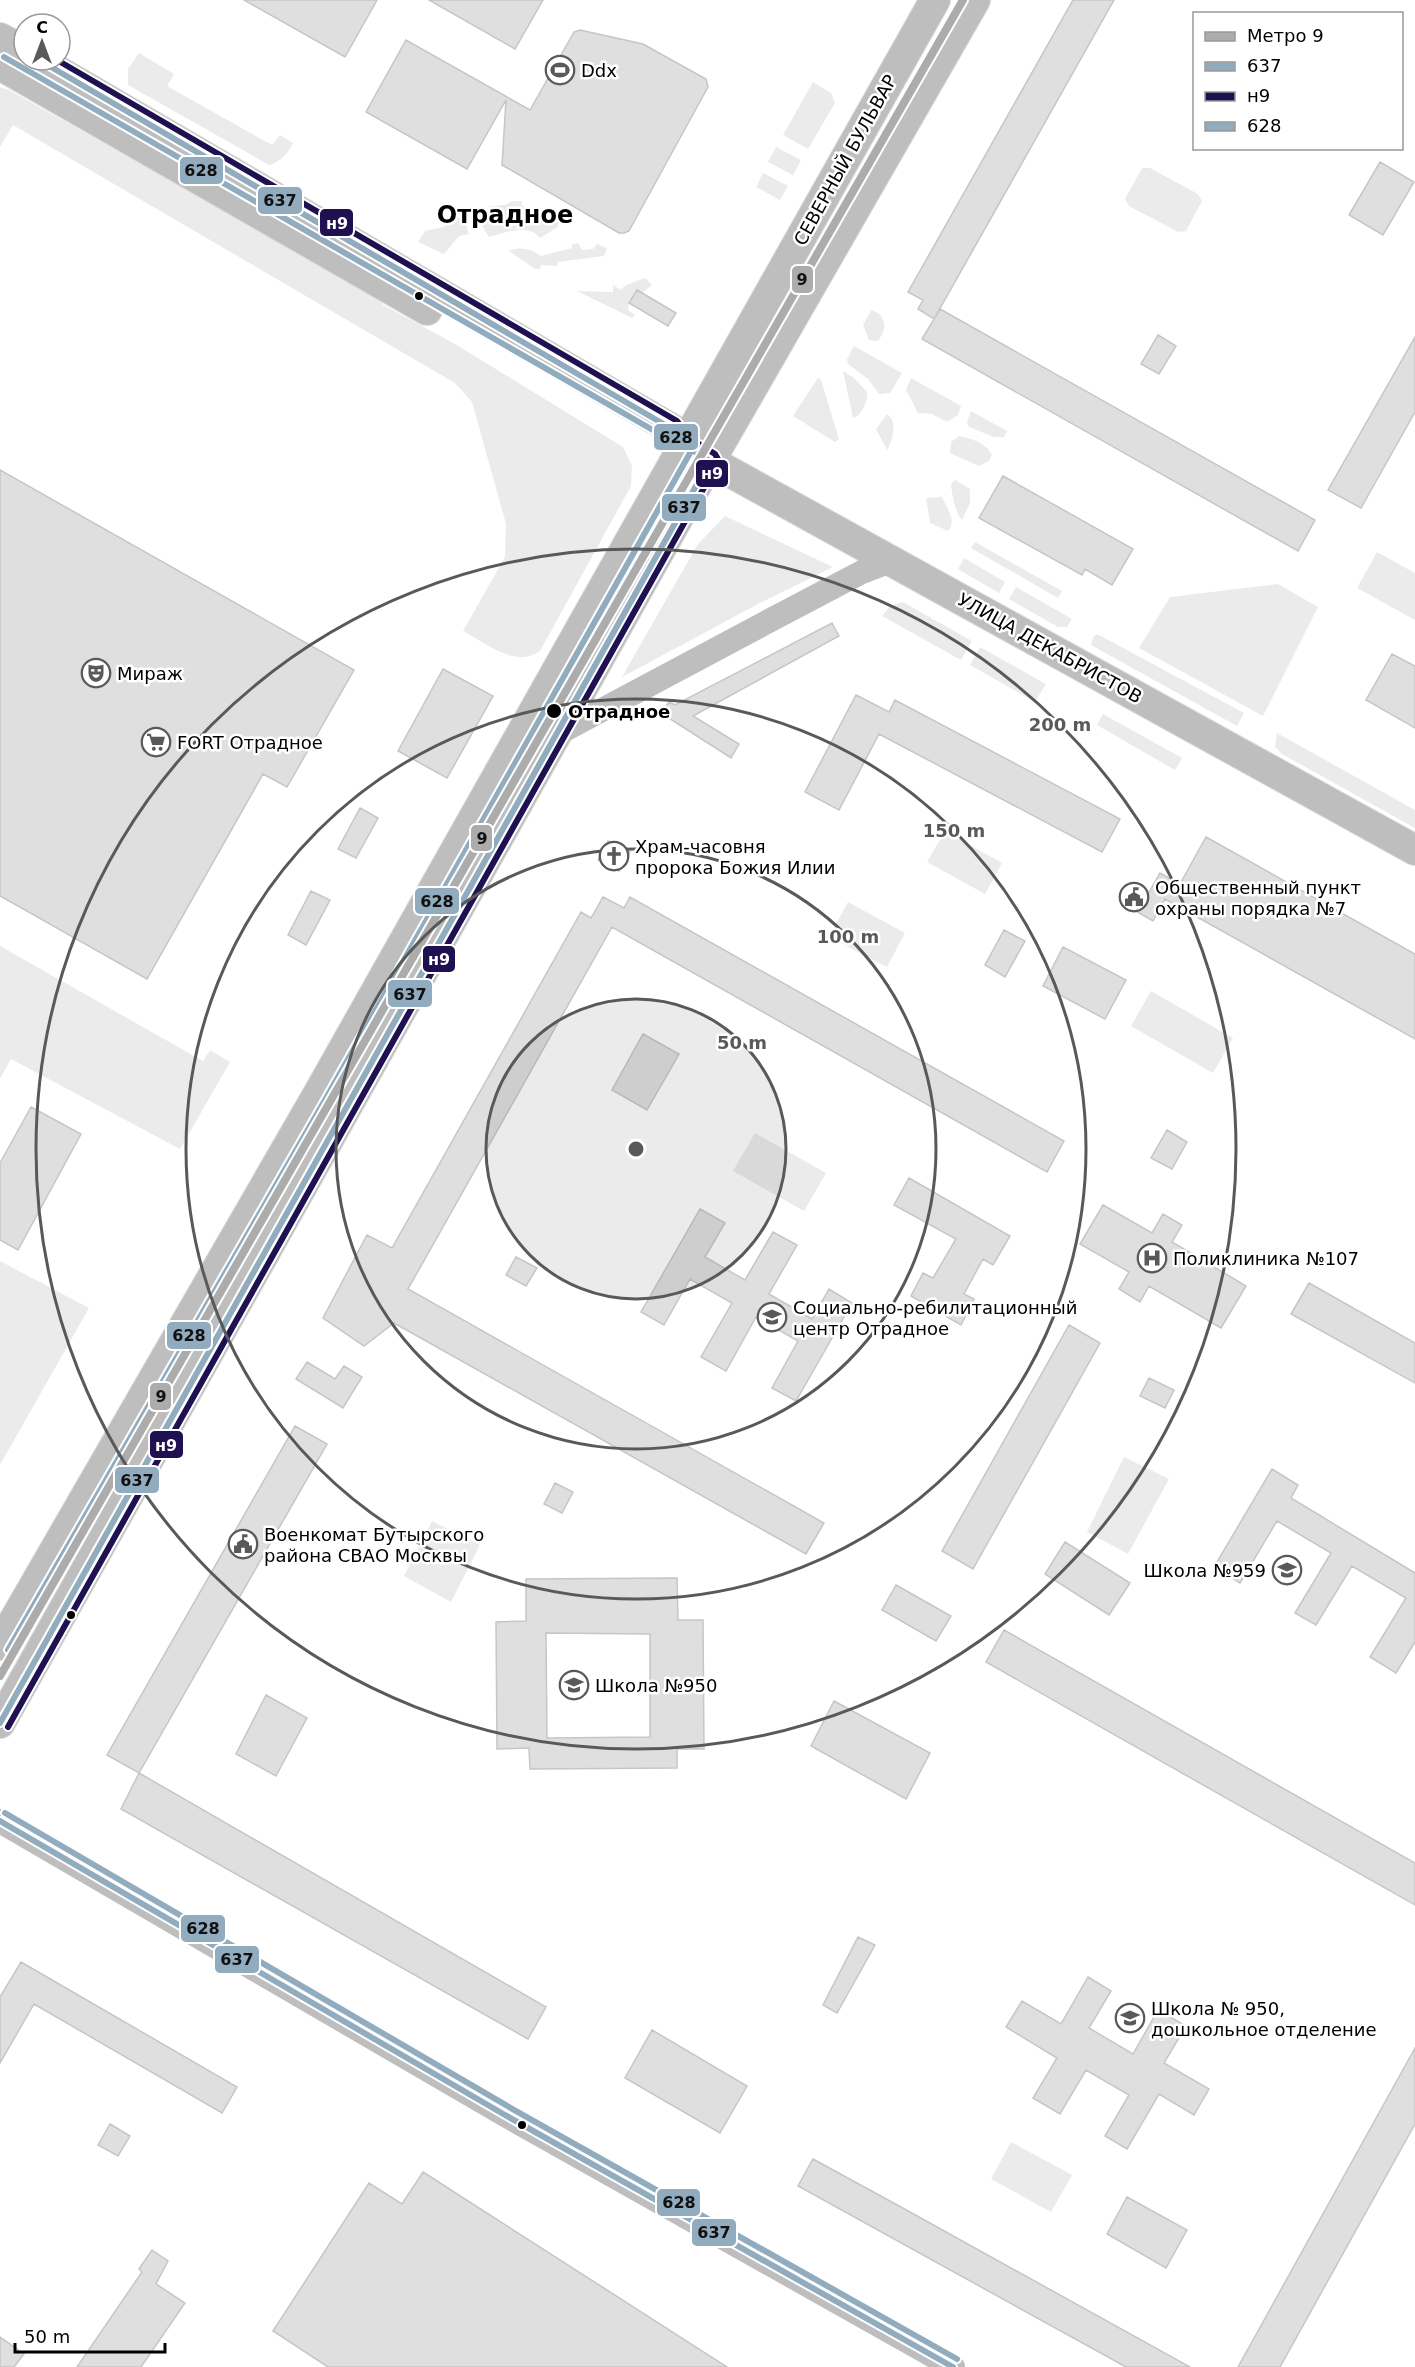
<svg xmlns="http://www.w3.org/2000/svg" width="1415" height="2367" font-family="'DejaVu Sans',sans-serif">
<rect width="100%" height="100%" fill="#fff"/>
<path fill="#ebebeb" d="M139 53 174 74 167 86 272 145 280 135 293 143C288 154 280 162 269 165L128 85V69Z
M813 82 831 93 835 103 808 149 783 135Z
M0 87 9 90 380 297 383 305 455 344 623 447 632 466 631 486 540 651C516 669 486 643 463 631L505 557 506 524 472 402 455 383 13 125 0 147Z
M776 147 801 160 793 175 768 162Z
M1142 168H1150L1198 194 1202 201 1186 231 1178 232 1129 206 1125 199Z
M763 173 788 186 780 200 756 187Z
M512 201H522V206L559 219 558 227 540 238C529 223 504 233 489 237L477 217 491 206 505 205Z
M453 218H464L469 234 459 236 444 254 418 242 425 231 443 227Z
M578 243 582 250 593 249 597 244 607 248 604 256 558 262 557 266 541 265 540 269H535L509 251C521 246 531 249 541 256L572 248 571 245Z
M645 278 652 285 642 293 637 290 629 302 628 310 635 315 632 318 577 291 613 292V285L621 290 626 285Z
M871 310C887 314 888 331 877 341L869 340 863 325Z
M854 346 902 373 890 393 879 394 868 379 848 364 847 359Z
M843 371 854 378 867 392C868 401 862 416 853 418Z
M818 378 821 380 839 439 835 442 793 416Z
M911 378 961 406 958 415 947 422 932 414 918 413 906 390Z
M971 411 1007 431 1004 437H994L969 427 967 422Z
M887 414C898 421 893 440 887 450L876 429Z
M959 436C971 438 986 443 992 455L989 461 979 466 950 453 951 442Z
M955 480 970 489V503L962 520C955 512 952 495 951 484Z
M942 497C947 508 957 521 948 531L930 523 926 498Z
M725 516 833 567 758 604 622 677 698 544Z
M975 542 1062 591 1058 598 971 548Z
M1377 552 1415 573V620L1357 588Z
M964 558 1005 582 999 593 958 569Z
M1278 584 1318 607 1263 716 1139 648 1170 597Z
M1016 587 1072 619 1067 627H1058L1009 599Z
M903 602 972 641 961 660 882 616 890 606Z
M1097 634 1244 713 1237 726 1091 645 1093 637Z
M980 647 1046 684 1035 702 970 665Z
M1103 714 1182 758 1175 770 1097 725Z
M1277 733 1415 810V828L1282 754 1275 747Z
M945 831 1002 863 985 894 927 862Z
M848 902 905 933 887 967 829 937Z
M0 946 203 1061 210 1050 230 1062 180 1149 11 1059 0 1079Z
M1151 991 1233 1038 1213 1073 1131 1026Z
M755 1133 826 1173 804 1211 733 1171Z
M0 1261 89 1308 0 1465Z
M1124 1457 1169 1479 1128 1554 1087 1532Z
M432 1521 480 1545 451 1602 404 1576Z
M1011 2142 1072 2175 1051 2212 991 2179Z"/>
<path fill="#dfdfdf" stroke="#c6c6c6" stroke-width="1.5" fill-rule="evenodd" d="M244 0H377L345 57Z
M429 0H543L515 49Z
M1073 0H1114L934 319 918 309 923 300 908 292Z
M580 30 643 44 706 79 708 87 629 231 624 233H619L502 165 506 100 467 169 366 112 406 40 530 110 574 32Z
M1380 162 1414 182 1383 235 1349 215Z
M637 290 676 313 668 326 629 303Z
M940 309 1315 520 1298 551 922 339Z
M1158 335 1176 346 1159 374 1141 364Z
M1415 337V412L1361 508 1328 490Z
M0 470 354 670 287 787 263 774 147 979 0 896Z
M1003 476 1133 549 1112 585 1085 569 1082 575 979 518Z
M832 623 839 636 693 716 739 744 731 758 661 713 669 702 675 705Z
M1392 654 1415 666V728L1366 700Z
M443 669 493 696 447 778 398 751Z
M856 695 889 712 895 700 1120 819 1102 852 879 734 839 810 805 792Z
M360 808 378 818 356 858 338 849Z
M1206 837 1415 954V1039L1165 899 1153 921 1127 906 1137 888 1148 894 1160 873 1180 884Z
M608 841 630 852 619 871 598 860Z
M311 891 330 900 306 945 288 935Z
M603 897 624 908 630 897 1064 1141 1047 1172 612 927 408 1289 824 1523 806 1554 394 1323 364 1346 323 1318 367 1235 392 1248 581 912 591 918Z
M1004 930 1025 941 1005 977 985 965Z
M1063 947 1126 980 1105 1019 1043 986Z
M643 1034 679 1054 647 1110 612 1090Z
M31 1107 81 1134 18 1250 0 1240V1163Z
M1167 1130 1187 1142 1172 1169 1151 1158Z
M909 1178 1010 1236 993 1265 983 1259 964 1294 974 1299 961 1325 911 1296 923 1273 933 1278 956 1239 894 1205Z
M1103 1205 1152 1233 1163 1214 1182 1225 1172 1242 1246 1286 1221 1328 1149 1286 1140 1302 1119 1289 1129 1272 1080 1244Z
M700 1209 725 1223 705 1257 745 1280 773 1232 797 1245 769 1294 812 1319 829 1289 852 1303 796 1401 772 1388 798 1341 756 1317 726 1371 701 1357 732 1303 690 1279 664 1325 641 1312Z
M516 1257 537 1268 526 1286 506 1275Z
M1309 1283 1415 1343V1383L1291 1314Z
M1069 1325 1100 1343 973 1569 942 1551Z
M307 1362 335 1379 344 1366 362 1377 343 1408 296 1379Z
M1149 1378 1174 1390 1165 1408 1140 1396Z
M295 1426 327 1444 139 1773 107 1755Z
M1272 1469 1298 1485 1291 1498 1415 1573V1642L1396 1673 1370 1657 1406 1598 1352 1566 1316 1625 1295 1613 1331 1553 1277 1521 1240 1583 1214 1567Z
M555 1483 573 1492 562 1513 544 1504Z
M1065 1542 1130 1583 1109 1615 1045 1574Z
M677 1578 678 1620H703L704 1749H677V1768L530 1769 529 1748 497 1749 496 1622 526 1621V1579ZM546 1633 650 1634V1737L547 1738Z
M896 1585 951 1616 936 1641 882 1610Z
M1004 1630 1415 1863V1905L986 1662Z
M266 1695 307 1718 276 1776 236 1754Z
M834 1701 930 1753 906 1799 811 1746Z
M139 1773 546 2007 528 2039 121 1809Z
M858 1937 875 1945 837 2013 823 2005Z
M21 1962 237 2087 222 2113 34 2004 0 2063V1997Z
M1088 1977 1111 1991 1089 2028 1133 2054 1158 2010 1186 2026 1164 2063 1209 2089 1194 2115 1159 2094 1127 2149 1105 2136 1129 2095 1086 2070 1060 2114 1033 2098 1057 2058 1006 2027 1022 2001 1061 2024Z
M652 2030 747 2086 720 2133 625 2078Z
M1415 2048V2124L1280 2367H1238Z
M110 2124 130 2136 118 2156 98 2145Z
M813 2159 910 2212 1190 2367H1126L798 2186Z
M423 2172 727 2367H328L273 2331 369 2183 402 2204Z
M1127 2197 1187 2230 1166 2268 1107 2234Z
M152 2250 168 2261 156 2284 185 2303 141 2367H77L142 2272 139 2269Z
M0 2337 24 2354 14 2367H0Z"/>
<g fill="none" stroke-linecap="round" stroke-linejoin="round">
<g stroke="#dbdbdb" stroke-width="32">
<path id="major" d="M0 38 24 51
M39 60 672 429 685 446 710 461 1415 850
M0 65 427 310
M0 1645 317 1096 935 0
M0 1723 710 461 975 0"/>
</g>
<path stroke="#bebebe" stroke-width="24" d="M555 735 767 622 862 572 893 560
M0 1821 505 2115 953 2367"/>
<use href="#major" stroke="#bebebe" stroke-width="30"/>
<g stroke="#fff" stroke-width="10">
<path id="bus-1" d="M0 1723 710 461 685 446 672 429 39 60
M0 1821 505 2115 953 2367"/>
</g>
<g stroke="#fff" stroke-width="10">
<path id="bus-2" d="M8 1727 719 461 715 454 691 439 677 421 57 60"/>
</g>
<g stroke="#fff" stroke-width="10">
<path id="bus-3" d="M4 57 665 437H688L694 446 325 1100 8 1650
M5 1813 509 2107 957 2359"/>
</g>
<use href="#bus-1" stroke="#92acbf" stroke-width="6"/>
<use href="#bus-2" stroke="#1f1051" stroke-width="6"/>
<use href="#bus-3" stroke="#92acbf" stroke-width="6"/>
<g stroke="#fff" stroke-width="12">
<path id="metro-1" d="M0 1676 963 0"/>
</g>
<use href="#metro-1" stroke="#adacac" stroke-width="8"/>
</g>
<circle cx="636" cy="1149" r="150" fill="#595959" fill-opacity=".12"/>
<g fill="none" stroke="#595959" stroke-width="3">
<circle cx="636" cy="1149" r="150"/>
<circle cx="636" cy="1149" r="300"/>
<circle cx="636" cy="1149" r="450"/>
<circle cx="636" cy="1149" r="600"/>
</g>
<defs>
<g id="stadium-ring" transform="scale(1.5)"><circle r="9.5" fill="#fff" stroke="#595959" stroke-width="1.5"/><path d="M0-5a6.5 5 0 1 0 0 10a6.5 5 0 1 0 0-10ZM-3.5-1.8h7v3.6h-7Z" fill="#595959"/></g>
<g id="theatre-ring" transform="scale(1.5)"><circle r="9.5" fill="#fff" stroke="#595959" stroke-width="1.5"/><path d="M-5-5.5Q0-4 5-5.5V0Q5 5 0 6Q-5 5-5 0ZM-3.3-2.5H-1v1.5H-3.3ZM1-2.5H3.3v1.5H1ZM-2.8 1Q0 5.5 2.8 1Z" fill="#595959"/></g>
<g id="supermarket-ring" transform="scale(1.5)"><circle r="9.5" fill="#fff" stroke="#595959" stroke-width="1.5"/><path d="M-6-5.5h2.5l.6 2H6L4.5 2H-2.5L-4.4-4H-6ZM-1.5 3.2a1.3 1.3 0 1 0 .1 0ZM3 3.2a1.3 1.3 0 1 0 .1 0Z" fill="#595959"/></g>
<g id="church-ring" transform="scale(1.5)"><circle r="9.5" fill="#fff" stroke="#595959" stroke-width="1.5"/><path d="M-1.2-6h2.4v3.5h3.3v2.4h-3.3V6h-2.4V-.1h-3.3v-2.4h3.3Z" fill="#595959"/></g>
<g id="civic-ring" transform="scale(1.5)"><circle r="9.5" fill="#fff" stroke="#595959" stroke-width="1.5"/><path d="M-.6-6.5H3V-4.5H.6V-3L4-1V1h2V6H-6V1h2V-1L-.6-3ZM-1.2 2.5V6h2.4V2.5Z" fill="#595959"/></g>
<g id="hospital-ring" transform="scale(1.5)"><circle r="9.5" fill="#fff" stroke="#595959" stroke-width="1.5"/><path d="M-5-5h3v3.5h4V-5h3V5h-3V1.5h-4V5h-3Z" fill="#595959"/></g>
<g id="school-ring" transform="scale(1.5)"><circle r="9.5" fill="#fff" stroke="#595959" stroke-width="1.5"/><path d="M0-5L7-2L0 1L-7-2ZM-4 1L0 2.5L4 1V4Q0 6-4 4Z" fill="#595959"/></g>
</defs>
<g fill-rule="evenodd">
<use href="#stadium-ring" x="560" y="70"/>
<use href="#theatre-ring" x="96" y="673"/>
<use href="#supermarket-ring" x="156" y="742"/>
<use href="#church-ring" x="614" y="856"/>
<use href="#civic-ring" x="1134" y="897"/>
<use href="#hospital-ring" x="1152" y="1258"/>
<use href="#school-ring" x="772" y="1317"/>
<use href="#civic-ring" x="243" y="1544"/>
<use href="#school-ring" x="1287" y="1570"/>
<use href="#school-ring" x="574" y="1685"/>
<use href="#school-ring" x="1130" y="2018"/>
</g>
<g fill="#000" stroke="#fff" stroke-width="2">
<circle cx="419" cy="296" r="5"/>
<circle cx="554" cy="711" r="8"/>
<circle cx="71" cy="1615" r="5"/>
<circle cx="522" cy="2125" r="5"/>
</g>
<g text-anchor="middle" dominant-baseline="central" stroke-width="5" stroke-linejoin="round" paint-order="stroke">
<g font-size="18" fill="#000" stroke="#fff" text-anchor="start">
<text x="581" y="70">Ddx</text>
<text x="117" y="673">Мираж</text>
<text x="177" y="742">FORT Отрадное</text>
<text x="635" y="846">Храм-часовня<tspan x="635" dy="21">пророка Божия Илии</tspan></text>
<text x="1155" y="887">Общественный пункт<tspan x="1155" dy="21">охраны порядка №7</tspan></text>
<text x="1173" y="1258">Поликлиника №107</text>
<text x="793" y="1307">Социально-ребилитационный<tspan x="793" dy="21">центр Отрадное</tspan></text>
<text x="264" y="1534">Военкомат Бутырского<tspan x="264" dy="21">района СВАО Москвы</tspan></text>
<text x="1266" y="1570" text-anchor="end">Школа №959</text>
<text x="595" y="1685">Школа №950</text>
<text x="1151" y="2008">Школа № 950,<tspan x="1151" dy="21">дошкольное отделение</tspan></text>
</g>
<g font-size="18" fill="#000" stroke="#fff">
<text transform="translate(845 160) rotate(-61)">СЕВЕРНЫЙ БУЛЬВАР</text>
<text transform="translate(1050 648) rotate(29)">УЛИЦА ДЕКАБРИСТОВ</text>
</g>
<g font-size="18" font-weight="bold" fill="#000" stroke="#fff" text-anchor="start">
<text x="568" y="711">Отрадное</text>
</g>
<g font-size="24" font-weight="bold" fill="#000" stroke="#fff">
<text x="505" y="215">Отрадное</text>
</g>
</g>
<circle cx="636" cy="1149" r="9" fill="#595959" stroke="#fff" stroke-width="3"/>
<g font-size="18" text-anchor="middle" font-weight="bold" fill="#595959" stroke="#fff" stroke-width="5" stroke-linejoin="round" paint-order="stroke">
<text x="1060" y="731">200 m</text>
<text x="954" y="837">150 m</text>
<text x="848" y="943">100 m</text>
<text x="742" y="1049">50 m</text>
</g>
<g stroke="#fff" stroke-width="2">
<rect x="179" y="156" width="45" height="29" rx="6" fill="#92acbf"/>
<rect x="257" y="186" width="46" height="29" rx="6" fill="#92acbf"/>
<rect x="319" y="208" width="35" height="29" rx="6" fill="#1f1051"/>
<rect x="791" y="265" width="23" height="29" rx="6" fill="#adacac"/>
<rect x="653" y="423" width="46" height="28" rx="6" fill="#92acbf"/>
<rect x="695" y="459" width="34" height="29" rx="6" fill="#1f1051"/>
<rect x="661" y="493" width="46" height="29" rx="6" fill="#92acbf"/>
<rect x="470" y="824" width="23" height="28" rx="6" fill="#adacac"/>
<rect x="414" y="887" width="46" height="28" rx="6" fill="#92acbf"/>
<rect x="422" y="945" width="34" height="28" rx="6" fill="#1f1051"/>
<rect x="387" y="979" width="46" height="29" rx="6" fill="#92acbf"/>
<rect x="166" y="1321" width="46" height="29" rx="6" fill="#92acbf"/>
<rect x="149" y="1382" width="23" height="29" rx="6" fill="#adacac"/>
<rect x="149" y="1430" width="35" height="29" rx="6" fill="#1f1051"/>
<rect x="114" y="1466" width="46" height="28" rx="6" fill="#92acbf"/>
<rect x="180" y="1914" width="46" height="29" rx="6" fill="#92acbf"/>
<rect x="214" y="1945" width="46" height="29" rx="6" fill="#92acbf"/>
<rect x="656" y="2188" width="45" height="29" rx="6" fill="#92acbf"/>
<rect x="691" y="2218" width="46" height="29" rx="6" fill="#92acbf"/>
</g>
<g font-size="16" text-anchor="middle" font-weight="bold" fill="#fff">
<text x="337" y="229">н9</text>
<text x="712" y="479">н9</text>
<text x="439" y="965">н9</text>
<text x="166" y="1451">н9</text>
</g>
<g font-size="16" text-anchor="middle" font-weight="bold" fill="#111">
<text x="201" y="176">628</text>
<text x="280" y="206">637</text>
<text x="802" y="285">9</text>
<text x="676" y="443">628</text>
<text x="684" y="513">637</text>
<text x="482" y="844">9</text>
<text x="437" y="907">628</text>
<text x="410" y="1000">637</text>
<text x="189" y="1341">628</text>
<text x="161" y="1402">9</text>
<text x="137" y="1486">637</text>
<text x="203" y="1934">628</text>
<text x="237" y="1965">637</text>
<text x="679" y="2208">628</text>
<text x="714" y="2238">637</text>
</g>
<rect x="1193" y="12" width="210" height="138" fill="#ffffff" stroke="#999999" stroke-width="1.5"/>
<rect x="1205" y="32" width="30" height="9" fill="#adacac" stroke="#999999" stroke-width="1.5"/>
<text x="1247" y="42" font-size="18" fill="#000000">Метро 9</text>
<rect x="1205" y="62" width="30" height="9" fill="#92acbf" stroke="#999999" stroke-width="1.5"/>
<text x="1247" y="72" font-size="18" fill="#000000">637</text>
<rect x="1205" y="92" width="30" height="9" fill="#1f1051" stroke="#999999" stroke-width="1.5"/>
<text x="1247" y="102" font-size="18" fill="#000000">н9</text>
<rect x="1205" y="122" width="30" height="9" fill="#92acbf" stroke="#999999" stroke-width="1.5"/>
<text x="1247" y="132" font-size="18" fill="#000000">628</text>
<g transform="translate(42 42)"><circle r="28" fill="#ffffff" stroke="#999999" stroke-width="1.5"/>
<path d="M0-4.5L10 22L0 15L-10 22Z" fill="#595959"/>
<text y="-9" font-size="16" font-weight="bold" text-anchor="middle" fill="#000000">С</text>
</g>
<path d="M15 2343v9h150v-9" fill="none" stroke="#000000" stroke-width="3"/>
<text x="24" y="2343" font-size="18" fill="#000000" stroke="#ffffff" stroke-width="4.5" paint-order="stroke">50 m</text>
</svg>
